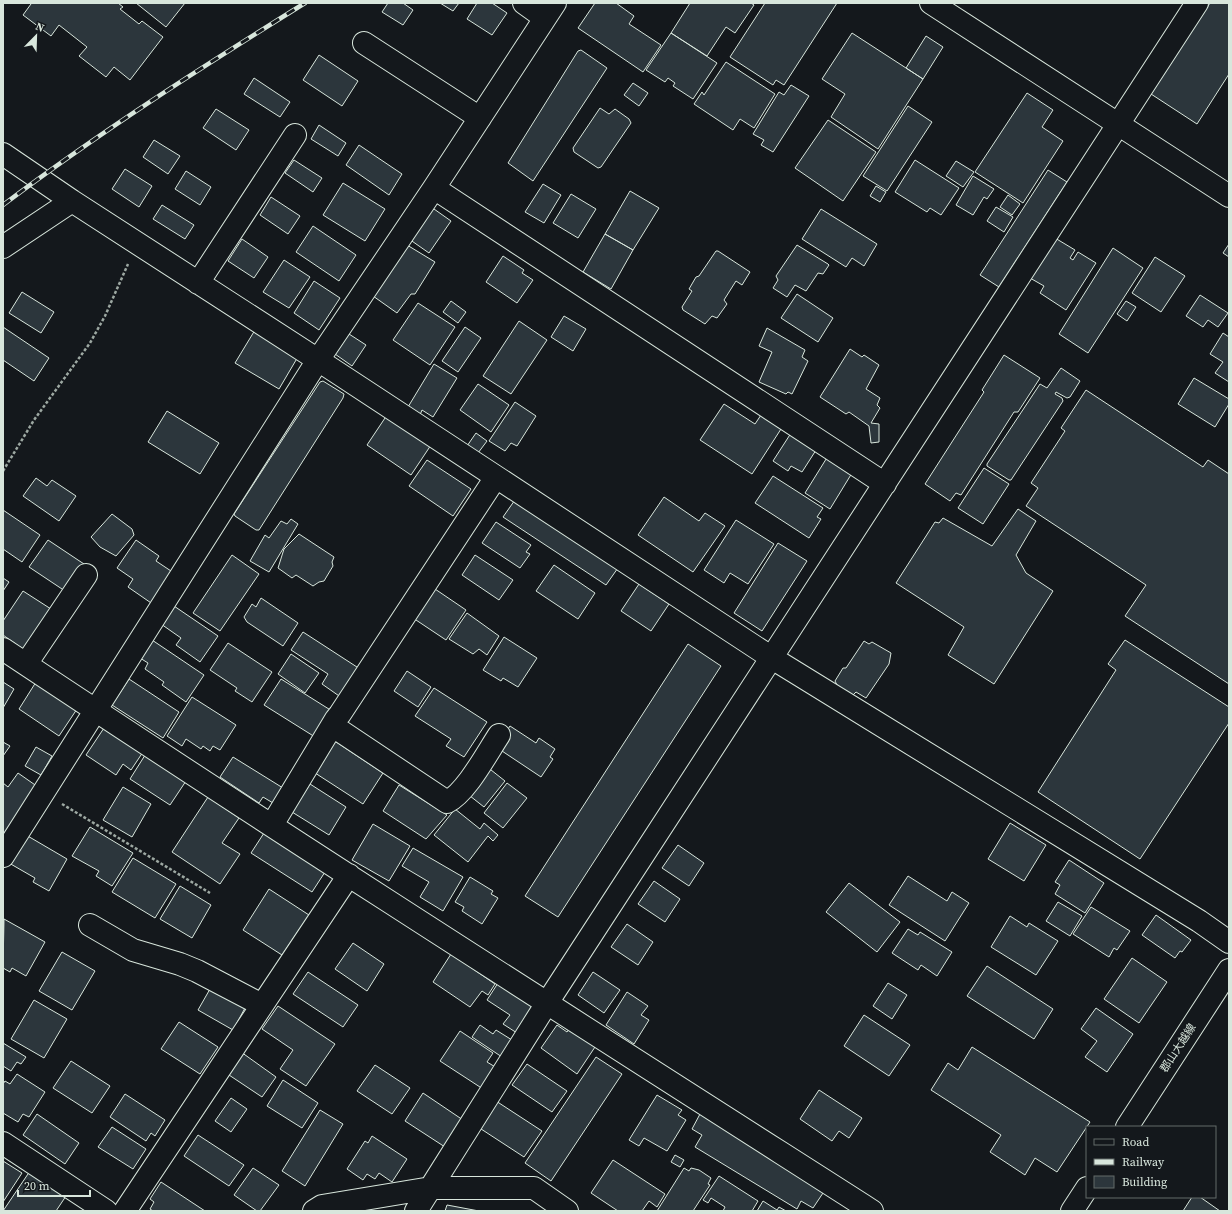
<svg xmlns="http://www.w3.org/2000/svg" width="1232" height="1214" font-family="'Source Serif 4','Noto Sans JP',serif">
<rect width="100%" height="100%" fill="#14181c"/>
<path fill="#2c363c" stroke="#d8e6dc" d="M29 3H118L123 7 120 9 139 24 142 21 163 37 130 80 114 67 106 77 79 56 87 47 59 25 51 36 23 15 31 4Z
M136 3H185L166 27Z
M388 3H403L413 10 403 25 382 12Z
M440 3H459L453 11Z
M477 3H492L507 13 492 35 467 19Z
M595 3H616L634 16 629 24 661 45 643 72 578 28Z
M690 3H751L754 5 735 33 726 27 707 56 671 33Z
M765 3H837L784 85 776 80 773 85 730 57Z
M1210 3H1229V74L1197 124 1151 94Z
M671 33 717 63 693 99 673 86 675 83 668 78 665 82 646 70Z
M852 33 923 79 878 149 831 117 845 94 822 79Z
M926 36 943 47 923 79 906 68Z
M581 50 607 68 533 181 508 163 578 51Z
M319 55 358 81 342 106 303 80Z
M726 62 775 94 754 128 740 119 733 130 694 104 702 92 704 95Z
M254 78 290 102 280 117 244 94Z
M633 83 648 93 639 106 624 95Z
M791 85 809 96 773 152 761 145 764 140 753 134 779 92 784 95Z
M1027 93 1053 110 1042 127 1063 141 1023 203 975 172Z
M908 106 932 122 887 191 863 176Z
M600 108 609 114 615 109 629 119 631 123 601 167 598 168 574 152 573 148Z
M216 109 249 130 236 150 203 128Z
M828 120 876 152 843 201 795 168Z
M319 125 346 143 338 156 311 139Z
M154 140 180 156 168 174 143 157Z
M359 145 402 174 389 195 346 165Z
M294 160 322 178 313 192 285 173Z
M915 160 959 188 941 215 930 208 927 212 895 192Z
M956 161 974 172 963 187 946 176Z
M125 169 152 186 139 207 112 189Z
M1048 170 1067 182 999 287 980 275Z
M186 171 211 187 200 205 175 189Z
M973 176 994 189 987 199 984 197 973 215 956 205Z
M343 183 385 209 365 241 323 215Z
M543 184 561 195 544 223 525 212Z
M876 186 886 192 880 202 870 196Z
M630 191 659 208 633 250 605 234Z
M571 194 596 209 578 238 553 223Z
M1008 195 1020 204 1012 215 1000 207Z
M271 197 300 216 288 234 260 215Z
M162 205 194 225 185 239 153 219Z
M996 207 1013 217 1004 232 987 221Z
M434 209 451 221 429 253 409 239 428 210Z
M821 209 877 244 864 266 852 258 846 267 802 239Z
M313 226 356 255 339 281 296 252Z
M605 234 633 250 611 289 583 272Z
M1055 238 1075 250 1070 258 1073 260 1078 252 1096 263 1066 310 1040 293 1044 286 1030 278Z
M242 239 268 257 254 278 228 261Z
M1229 244V257L1223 253Z
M407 245 435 262 415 294H411L397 313 373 296Z
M797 245 828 264 829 265 823 274 818 273 806 291 795 285 787 297 773 288 778 280 776 276Z
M1113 248 1143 268 1088 353 1059 334Z
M716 251H718L750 272 742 285 736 281 724 300 727 304 717 318 712 316 705 324 683 310 682 307 692 291 689 289 696 277 699 276Z
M503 256 524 270 522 273 533 280 517 303 486 282Z
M1155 257 1185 276 1161 312 1132 293Z
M284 260 310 277 289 308 263 292Z
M314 281 340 298 319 330 294 313Z
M22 292 54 312 41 333 9 313Z
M797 294 833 318 818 342 781 318Z
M1200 295 1228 313 1218 327 1208 320 1203 327 1186 316Z
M451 301 466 312 458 323 443 312Z
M1126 301 1136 307 1127 321 1117 314Z
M418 303 455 327 430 365 393 340Z
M564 316 586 329 573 351 551 337Z
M519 321 547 340 511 394 483 376Z
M3 327 49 358 34 381 3 360Z
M465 327 481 338 458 372 442 361Z
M767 328 805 350 802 357 808 361 792 394 788 392 786 394 759 382 772 352 759 346Z
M255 330 299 355 279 389 235 363Z
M1223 333 1229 337V382L1215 373 1223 362 1210 354Z
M349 334 366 345 352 366 335 354Z
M850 349 862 357 864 355 879 365 866 389 880 398 877 405 880 408 871 423 879 424V442L871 443 869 426 849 412 846 414 820 397Z
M1004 355 1040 378 1018 412H1014L961 495 956 493 950 501 925 484 984 392 982 390Z
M434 364 457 378 433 417 422 410 420 415 408 407Z
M1061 368 1080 381 1070 397 1067 398 1056 392 1055 394 1062 398 1063 401 1011 480H1009L987 466V464L1040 384 1047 388Z
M1194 378 1229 399V404L1215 427 1178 404Z
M323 381 344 394 343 398 259 530H256L235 516 234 514 320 382Z
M478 384 509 405 491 432 460 410Z
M1086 390 1203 467 1208 460 1229 474V684L1125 616 1146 585 1026 506 1038 488 1031 483 1065 431 1061 428Z
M515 402 536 416 517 446 511 443 505 451 489 441Z
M724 404 755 424 761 415 781 429 752 474 700 440Z
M167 411 219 443 200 474 148 442Z
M387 415 431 445 411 475 367 445Z
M793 430 818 447 802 472 791 466 788 471 773 461Z
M476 433 487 441 478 453 467 446Z
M828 456 852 473 830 509 805 493Z
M427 460 471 489 453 516 409 486Z
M984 468 1009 484 983 524 958 508Z
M773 476 823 508 817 517 821 519 809 538 755 503Z
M36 478 47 486 52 480 76 496 59 521 23 496Z
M517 497 620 565 606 585 503 517Z
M664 497 699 521 705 513 725 526 693 572 638 535Z
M1018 509 1036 521 1016 555 1026 573 1053 591 994 684 948 655 964 627 896 583 935 522 939 523 943 518 992 546Z
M3 510 40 535 22 562 3 549Z
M112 514 132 529 134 535 116 556 100 547 91 537Z
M291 519 298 524 269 572 250 561 265 535 269 538 281 521 287 524Z
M736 520 774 544 748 584 730 573 724 583 704 570Z
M496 522 531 545 526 552 530 554 520 568 482 543Z
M299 534 334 557 332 562 333 566 324 581 319 582 313 586 296 575 292 578 278 568 284 549Z
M48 540 84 564 65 591 29 567Z
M136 540 159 556 156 561 174 573 154 605 128 587 133 579 117 568Z
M778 543 807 561 762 631 734 613Z
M232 555 259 574 220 631 193 613Z
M475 555 513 580 499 600 462 575Z
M554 565 595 593 578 619 536 591Z
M3 578 9 582 3 591Z
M639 584 669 604 651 631 621 611Z
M435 589 466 610 446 640 410 616Z
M23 591 51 609 23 649 3 635V621Z
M261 598 298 623 283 646 247 622 244 617 252 604 256 607Z
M174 606 218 636 200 662 176 645 181 638 161 624Z
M467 613 499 636 487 655 479 649 473 654 449 639Z
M303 632 360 669 342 698 322 684 328 674 291 650Z
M504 637 537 658 518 687 503 678 501 681 483 670Z
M152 640 204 675 186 702 162 685 164 682 145 669 148 663 140 658Z
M1125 640 1229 707V723L1140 859 1038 792 1116 670 1108 664Z
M864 641 869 644 872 642 891 653 889 664 866 698 856 692 851 697 839 689 835 681 843 668H846Z
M228 643 272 672 252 702 235 691 237 688 210 670Z
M688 644 721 666 558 917 525 896Z
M291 654 319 673 305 693 278 674Z
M407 671 431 687 418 707 394 691Z
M129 679 179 712 163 738 112 705Z
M281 679 332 711 315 737 264 705Z
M3 682 14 689 3 708Z
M36 682 77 709 59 736 19 709Z
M434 688 487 722 464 757 446 746 451 739 415 716Z
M192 697 236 725 220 750 213 746 210 751 203 746 201 749 186 739 182 746 167 736Z
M510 726 536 743 539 738 555 749 550 757 553 759 541 777 496 747Z
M104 728 143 752 131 770 123 764 116 775 86 755Z
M333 740 383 773 363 804 312 771Z
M3 742 10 746 3 756Z
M36 747 52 756 41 775 25 766Z
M147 752 188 778 170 805 130 779Z
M233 757 283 788 273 803 263 797 259 803 220 777Z
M486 766 505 781 484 807 465 792Z
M18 773 38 787 3 840V783L8 787Z
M507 783 527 798 503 828 484 813Z
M310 784 346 807 329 835 292 812Z
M399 785 447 815 426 839 383 811Z
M123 787 151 804 132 837 103 820Z
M208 797 239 818 222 843 240 854 220 884 172 852Z
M455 809 480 829 484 823 498 835 493 841 488 836 468 862 434 835Z
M1010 823 1046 845 1024 881 988 859Z
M373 824 410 846 389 881 352 860Z
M90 827 133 853 112 886 96 876 99 871 72 856Z
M264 833 325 872 312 892 251 853Z
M26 835 67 859 49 891 33 882 35 878 9 863Z
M678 845 704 863 689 886 662 868Z
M413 848 463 877 443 911 420 897 429 882 402 866Z
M133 858 176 884 155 918 112 892Z
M1069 860 1104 883 1085 913 1055 894 1060 885 1055 882Z
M908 876 947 901 952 892 969 903 945 941 889 905Z
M470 877 493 891 491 894 498 898 482 924 462 911 464 907 455 902Z
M654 881 680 899 665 922 638 904Z
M849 883 900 922 877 952 826 912Z
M180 886 211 905 192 938 160 919Z
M269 889 309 915 282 955 243 930Z
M1058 902 1082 916 1070 936 1046 921Z
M1091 907 1130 931 1117 950 1114 948 1109 957 1073 934Z
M1156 915 1191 940 1182 952 1180 951 1175 958 1142 935Z
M1010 916 1027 927 1029 923 1058 941 1036 975 991 947Z
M4 919 45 942 26 976 12 968 10 972 3 968Z
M627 924 653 942 638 965 611 947Z
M908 929 918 935 920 932 952 952 937 976 921 965 918 970 892 953Z
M353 943 384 964 367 991 335 969Z
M62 952 95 971 72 1010 39 991Z
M451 954 495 984 488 995 482 991 470 1007 433 982Z
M1132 958 1167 982 1139 1023 1104 999Z
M987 966 1053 1009 1034 1039 967 996Z
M308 972 358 1005 343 1027 293 994Z
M593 972 620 990 604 1013 578 995Z
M498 983 534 1006 517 1033 503 1024 510 1015 487 1000Z
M888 983 907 995 892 1019 873 1006Z
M210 989 245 1008 233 1030 198 1010Z
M627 992 648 1006 641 1015 649 1020 634 1044 606 1025Z
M34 1000 67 1019 44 1058 11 1039Z
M278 1006 335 1044 306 1086 280 1069 293 1050 262 1029Z
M1096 1008 1133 1034 1107 1072 1085 1057 1097 1041 1081 1029Z
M864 1015 910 1045 889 1076 844 1046Z
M179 1022 218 1047 200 1074 161 1049Z
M480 1025 493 1034 496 1030 512 1040 502 1057 472 1037Z
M557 1025 567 1032 569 1029 595 1047 577 1074 541 1048Z
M460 1031 493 1053 487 1062 497 1068 483 1089 440 1061Z
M3 1043 26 1057 21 1064 17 1062 11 1071 3 1066Z
M972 1047 1090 1122 1057 1172 1035 1158 1025 1175 990 1152 1001 1135 931 1090 948 1063 958 1070Z
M241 1052 276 1077 262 1097 226 1073Z
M596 1057 622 1074 551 1181 525 1163Z
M71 1061 110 1086 92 1113 53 1088Z
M527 1064 567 1091 552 1112 512 1085Z
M375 1065 410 1088 392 1114 357 1091Z
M17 1074 45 1092 29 1117 23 1114 18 1122 3 1113V1084L5 1081 10 1084Z
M283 1080 318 1103 302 1128 267 1106Z
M819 1090 862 1118 849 1138 839 1131 832 1141 800 1119Z
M423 1093 463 1120 445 1147 405 1121Z
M125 1094 165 1120 155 1136 151 1133 146 1141 110 1117Z
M657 1095 682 1110 678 1115 686 1120 667 1151 644 1138 639 1146 629 1140Z
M231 1098 247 1109 231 1132 215 1121Z
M496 1101 542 1131 524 1157 478 1127Z
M320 1110 343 1124 305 1186 282 1171Z
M37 1114 79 1143 65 1164 23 1135Z
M700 1114 825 1190 813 1208 801 1201 797 1209 695 1147 702 1135 692 1129Z
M112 1127 146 1149 133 1169 98 1147Z
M198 1135 244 1165 229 1186 184 1156Z
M372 1136 407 1159 392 1182 379 1173 375 1179 367 1174 363 1180 347 1169 365 1141 368 1143Z
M675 1155 684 1160 680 1167 671 1162Z
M613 1160 665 1194 657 1207 649 1201 642 1211H618L591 1193Z
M3 1161 22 1173 3 1202Z
M253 1168 279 1185 260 1211H257L234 1195Z
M684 1168 689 1171 691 1168 699 1170 711 1178 708 1184 710 1185 693 1211H657Z
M30 1171 66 1196 56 1211H3Z
M719 1176 758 1201 752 1211H723L725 1207 711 1198 708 1203 703 1200Z
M161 1182 205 1211H153L150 1209 154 1202 150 1199Z
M1192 1197H1200L1220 1211H1183Z
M763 1201 777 1210 779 1207 786 1211H757Z
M447 1205 479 1211H445Z"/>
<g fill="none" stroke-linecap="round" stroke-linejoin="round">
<g stroke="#d8e6dc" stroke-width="24">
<path id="minor" d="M524 3 545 18
M931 3 1229 196
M364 43 480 118
M3 154 72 201 318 360 772 658 1199 921 1229 942
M434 188 885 484
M3 247 72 201
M198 283 295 135
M3 649C290 840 581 1025 872 1211
M26 664 86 575
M333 726 447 802C466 793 487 753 499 735
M272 825 336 719 340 714 496 477
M3 856 318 360 434 188 555 3
M90 925 133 950 180 964 197 971 262 1005
M3 1143 106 1211
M125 1211 349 875
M314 1211 322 1206 431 1188H534L567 1211
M416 1211 547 1003 1197 3"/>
</g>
<g stroke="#d8e6dc" stroke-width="24">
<path id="major" d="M1127 1127 1229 970
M1072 1211 1087 1188"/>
</g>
<path stroke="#9da8a2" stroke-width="2.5" stroke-dasharray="3 2" stroke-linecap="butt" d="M3 471 34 420 90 343 105 316 128 264
M62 804 210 893"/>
<use href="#minor" stroke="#14181c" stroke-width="22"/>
<use href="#major" stroke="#14181c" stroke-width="22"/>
<g stroke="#d8e6dc" stroke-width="4.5">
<path id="rail" d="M3 205C100 132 202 67 305 3"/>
</g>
<use href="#rail" stroke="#14181c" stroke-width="3" stroke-dasharray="9" stroke-linecap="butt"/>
</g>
<g text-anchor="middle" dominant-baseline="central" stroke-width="3" stroke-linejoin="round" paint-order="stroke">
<g font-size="11" fill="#d8e6dc" stroke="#14181c">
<text transform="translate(1178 1048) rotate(-57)">郡山大越線</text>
</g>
</g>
<rect width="1232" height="1214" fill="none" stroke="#d8e6dc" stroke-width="8"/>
<rect x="1086" y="1126" width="130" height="72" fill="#14181c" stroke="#626a69"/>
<rect x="1094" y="1139" width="20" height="6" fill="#14181c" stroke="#626a69"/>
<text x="1122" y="1146" font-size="12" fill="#d8e6dc">Road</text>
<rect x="1094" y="1159" width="20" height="6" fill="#d8e6dc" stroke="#626a69"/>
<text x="1122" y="1166" font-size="12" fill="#d8e6dc">Railway</text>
<rect x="1094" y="1176" width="20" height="12" fill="#2c363c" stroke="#626a69"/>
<text x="1122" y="1186" font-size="12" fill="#d8e6dc">Building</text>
<g transform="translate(36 36) rotate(23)" stroke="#14181c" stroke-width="3" paint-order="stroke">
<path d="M0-3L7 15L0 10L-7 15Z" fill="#d8e6dc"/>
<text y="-6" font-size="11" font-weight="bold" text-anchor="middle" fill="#d8e6dc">N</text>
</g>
<path d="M18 1190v6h72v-6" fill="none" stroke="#d8e6dc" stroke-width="2"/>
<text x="24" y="1190" font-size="12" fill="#d8e6dc" stroke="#14181c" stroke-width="3" paint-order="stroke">20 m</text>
</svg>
